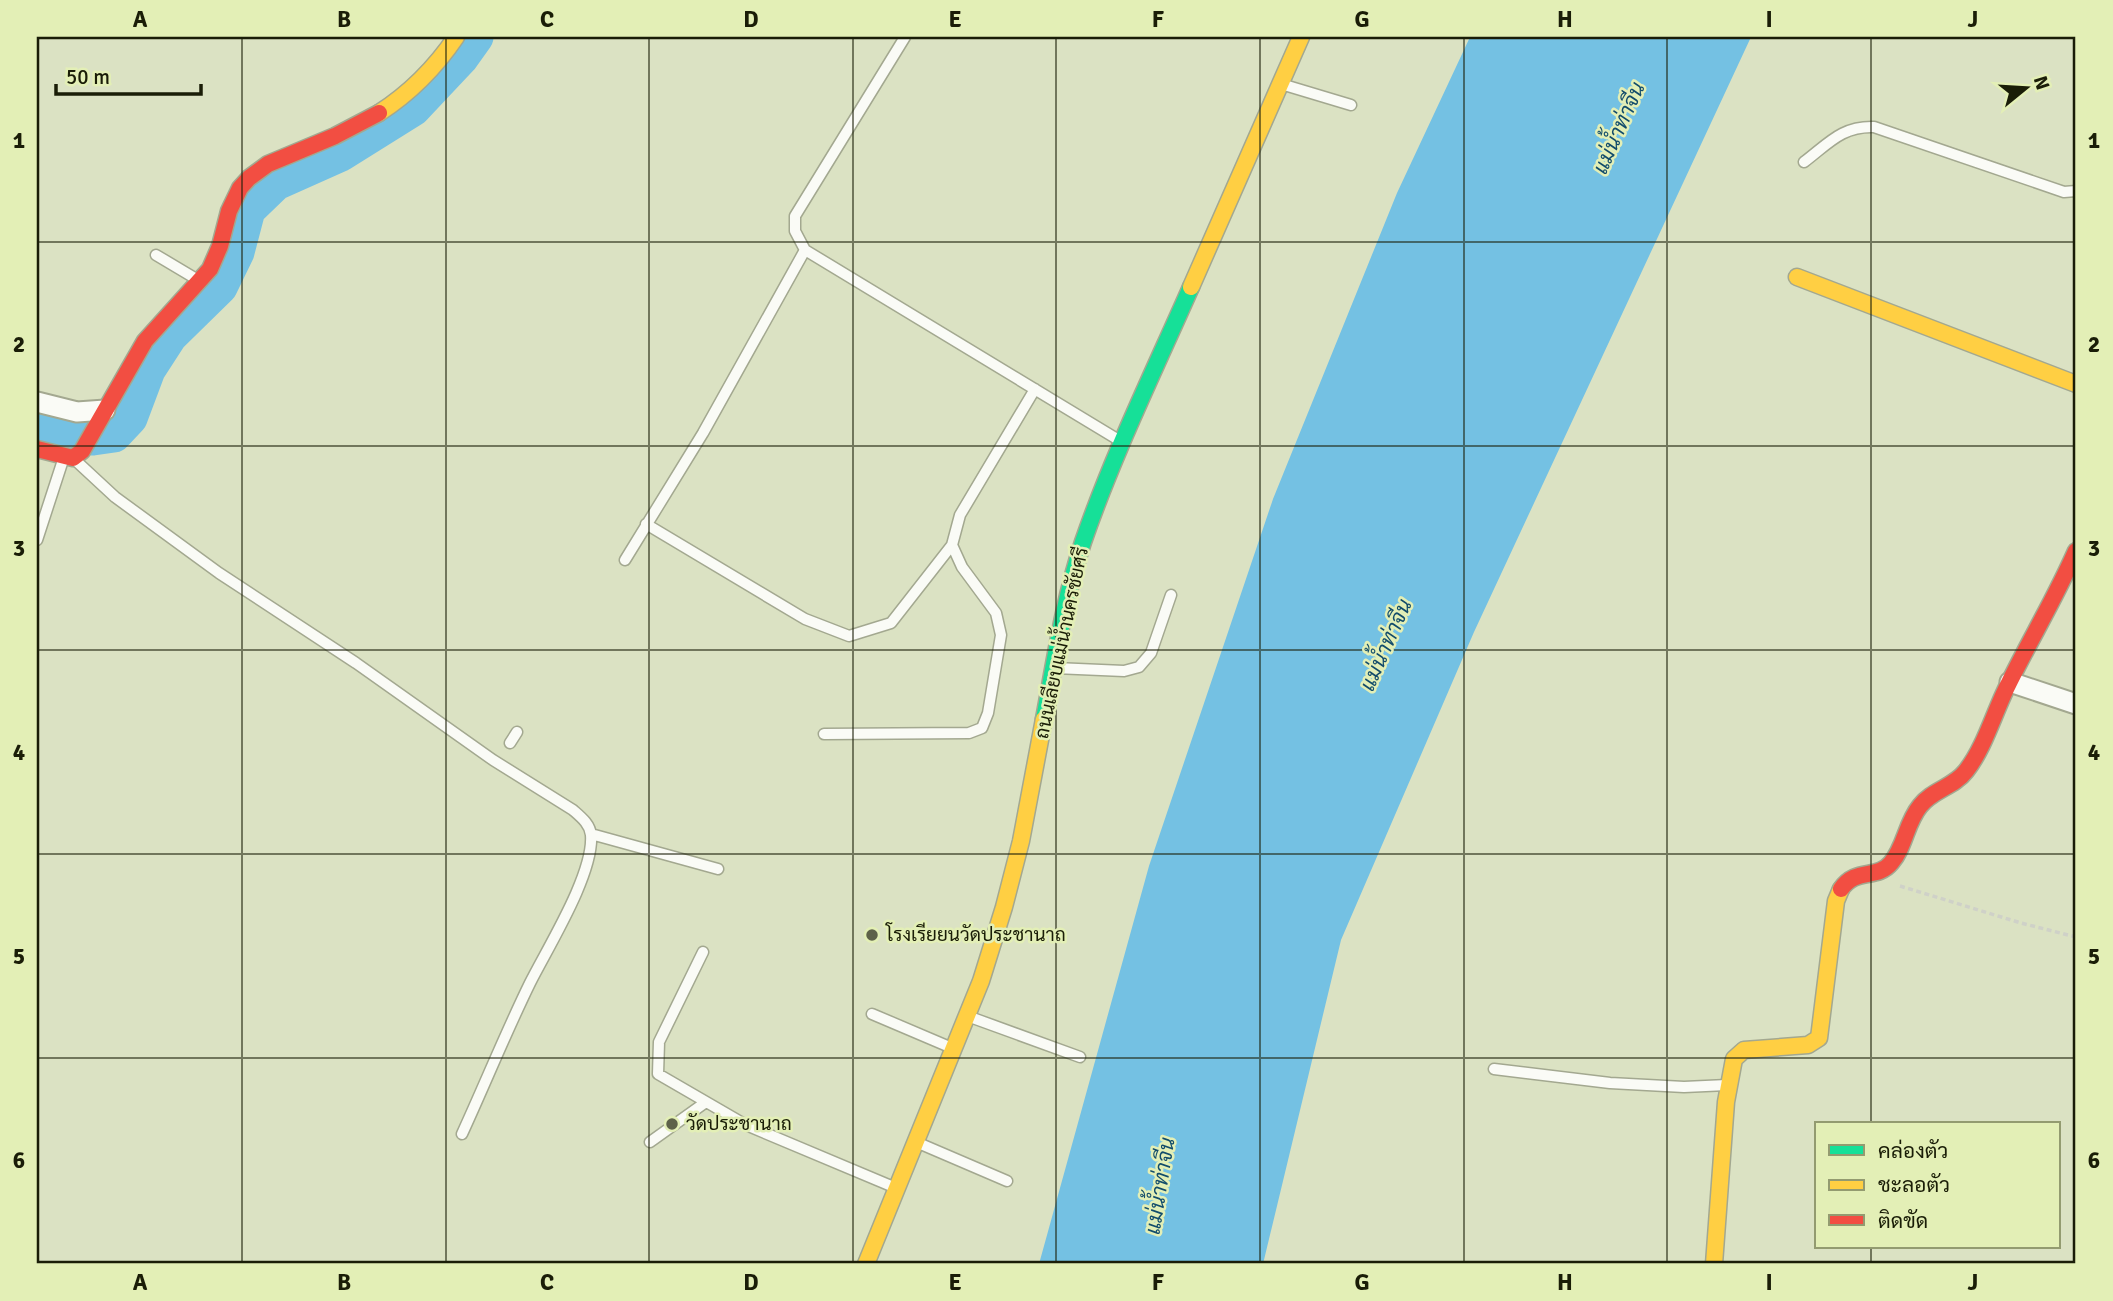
<svg xmlns="http://www.w3.org/2000/svg" width="2113" height="1301" font-family="Signika,Sarabun,sans-serif">
<rect width="100%" height="100%" fill="#dbe2c3"/>
<path fill="#74c1e3" d="M1470 37H1751L1474 632 1341 940 1263 1264H1039L1149 866 1273 499 1397 193Z"/>
<g fill="none" stroke-linecap="round" stroke-linejoin="round">
<path stroke="#74c1e3" stroke-width="35" d="M37 424 65 433 93 438 114 435 130 418 148 370 170 336 220 287 237 252 248 210 276 183 341 154 413 109 461 58 476 37"/>
<g stroke="#a3a890" stroke-width="13">
<path id="lane" d="M905 37 795 216V231L805 250 1122 442
M1281 84 1351 105
M1804 162C1829 143 1842 126 1874 127L2064 192 2076 191
M156 255 198 280
M74 459 115 497 219 573 356 663 493 760 573 810C581 817 590 824 591 835 594 874 548 947 530 983 506 1032 485 1084 462 1134
M646 524 805 619 849 636 891 623 952 545
M37 540 64 457
M625 560 703 433 805 250
M1055 668 1124 671 1139 667 1151 653 1171 595
M824 734 969 733 982 728 988 713 1001 635 996 613 962 567 952 545 960 515 1035 389
M510 743 517 732
M591 834 718 869
M703 952 659 1042 658 1074 746 1125 896 1188
M872 1014 952 1048
M970 1017 1080 1057
M1494 1069 1610 1083 1684 1087 1727 1085
M650 1142 706 1102
M916 1142 1007 1181"/>
</g>
<g stroke="#a3a890" stroke-width="23">
<path id="street" d="M37 402 77 412 105 410
M2010 682 2076 704"/>
</g>
<g stroke="#a3a890" stroke-width="19">
<path id="fast" d="M1044 719C1055 660 1064 599 1083 542 1113 455 1154 371 1191 287"/>
</g>
<g stroke="#a3a890" stroke-width="19">
<path id="slow" d="M379 113C410 93 435 68 456 37
M1797 277 2076 384
M1191 287 1301 37
M866 1264 981 981 1004 907 1021 841 1044 719
M1714 1264 1726 1102 1734 1059 1744 1050 1808 1045 1819 1038 1836 901 1841 889"/>
</g>
<g stroke="#a3a890" stroke-width="19">
<path id="jam" d="M37 449 73 458 82 451 145 341 210 269 220 246 229 211 240 188 249 178 268 164 335 136 379 113
M1841 889C1856 867 1877 880 1891 863 1905 847 1906 823 1920 806 1932 790 1954 787 1966 771 1984 748 1993 716 2006 689 2028 643 2055 599 2076 551"/>
</g>
<path stroke="#cfd1c8" stroke-width="3.5" stroke-dasharray="5 3.5" stroke-linecap="butt" d="M1900 886 2021 923 2076 937"/>
<use href="#lane" stroke="#fafbf6" stroke-width="10"/>
<use href="#street" stroke="#fafbf6" stroke-width="19"/>
<use href="#fast" stroke="#16e098" stroke-width="16"/>
<use href="#slow" stroke="#ffcf43" stroke-width="16"/>
<use href="#jam" stroke="#f24e42" stroke-width="16"/>
</g>
<path fill="none" stroke="#1a1d07" stroke-width="2" stroke-opacity="0.55" d="M242 37V1264M446 37V1264M649 37V1264M853 37V1264M1056 37V1264M1260 37V1264M1464 37V1264M1667 37V1264M1871 37V1124M37 242H2076M37 446H2076M37 650H2076M37 854H2076M37 1058H2076M1871 1247V1264"/>
<g fill="#5e6249" stroke="#e3efb6" stroke-width="2.5">
<circle cx="872" cy="935" r="7"/>
<circle cx="672" cy="1124" r="7"/>
</g>
<g text-anchor="middle" dominant-baseline="central" stroke-width="5" stroke-linejoin="round" paint-order="stroke">
<g font-size="19" fill="#1a1d07" stroke="#e3efb6">
<text transform="translate(1062 643) rotate(-78)">ถนนเลียบแม่น้ำนครชัยศรี</text>
</g>
<g font-size="19" fill="#1a1d07" stroke="#e3efb6" text-anchor="start">
<text x="886" y="935">โรงเรียยนวัดประชานาถ</text>
<text x="686" y="1124">วัดประชานาถ</text>
</g>
<g font-size="21" font-style="italic" fill="#124c6b" stroke="#e3efb6">
<text transform="translate(1619 128) rotate(-66)">แม่น้ำท่าจีน</text>
<text transform="translate(1386 645) rotate(-66)">แม่น้ำท่าจีน</text>
<text transform="translate(1160 1186) rotate(-81)">แม่น้ำท่าจีน</text>
</g>
</g>
<rect width="2113" height="1301" fill="none" stroke="#e3efb6" stroke-width="77"/>
<rect x="1815" y="1122" width="245" height="126" fill="#e3efb6" stroke="#939b70" stroke-width="2"/>
<rect x="1829" y="1145" width="35" height="10" fill="#16e098" stroke="#939b70" stroke-width="2"/>
<text x="1878" y="1158" font-size="21" fill="#1a1d07">คล่องตัว</text>
<rect x="1829" y="1180" width="35" height="10" fill="#ffcf43" stroke="#939b70" stroke-width="2"/>
<text x="1878" y="1192" font-size="21" fill="#1a1d07">ชะลอตัว</text>
<rect x="1829" y="1215" width="35" height="10" fill="#f24e42" stroke="#939b70" stroke-width="2"/>
<text x="1878" y="1228" font-size="21" fill="#1a1d07">ติดขัด</text>
<g transform="translate(2026 88) rotate(72)" stroke="#e3efb6" stroke-width="5" paint-order="stroke">
<path d="M0-5L12 26L0 18L-12 26Z" fill="#1a1d07"/>
<text y="-10" font-size="19" font-weight="bold" text-anchor="middle" fill="#1a1d07">N</text>
</g>
<path d="M56 84v10h145v-10" fill="none" stroke="#1a1d07" stroke-width="3.5"/>
<text x="66" y="84" font-size="21" fill="#1a1d07" stroke="#e3efb6" stroke-width="5" paint-order="stroke">50 m</text>
<rect x="38" y="38" width="2036" height="1224" fill="none" stroke="#1a1d07" stroke-width="2.5"/>
<g font-size="23" text-anchor="middle" font-weight="bold" fill="#1a1d07">
<text x="140" y="27">A</text>
<text x="344" y="27">B</text>
<text x="547" y="27">C</text>
<text x="751" y="27">D</text>
<text x="955" y="27">E</text>
<text x="1158" y="27">F</text>
<text x="1362" y="27">G</text>
<text x="1565" y="27">H</text>
<text x="1769" y="27">I</text>
<text x="1973" y="27">J</text>
<text x="19" y="148">1</text>
<text x="2094" y="148">1</text>
<text x="19" y="352">2</text>
<text x="2094" y="352">2</text>
<text x="19" y="556">3</text>
<text x="2094" y="556">3</text>
<text x="19" y="760">4</text>
<text x="2094" y="760">4</text>
<text x="19" y="964">5</text>
<text x="2094" y="964">5</text>
<text x="19" y="1168">6</text>
<text x="2094" y="1168">6</text>
<text x="140" y="1290">A</text>
<text x="344" y="1290">B</text>
<text x="547" y="1290">C</text>
<text x="751" y="1290">D</text>
<text x="955" y="1290">E</text>
<text x="1158" y="1290">F</text>
<text x="1362" y="1290">G</text>
<text x="1565" y="1290">H</text>
<text x="1769" y="1290">I</text>
<text x="1973" y="1290">J</text>
</g>
</svg>
